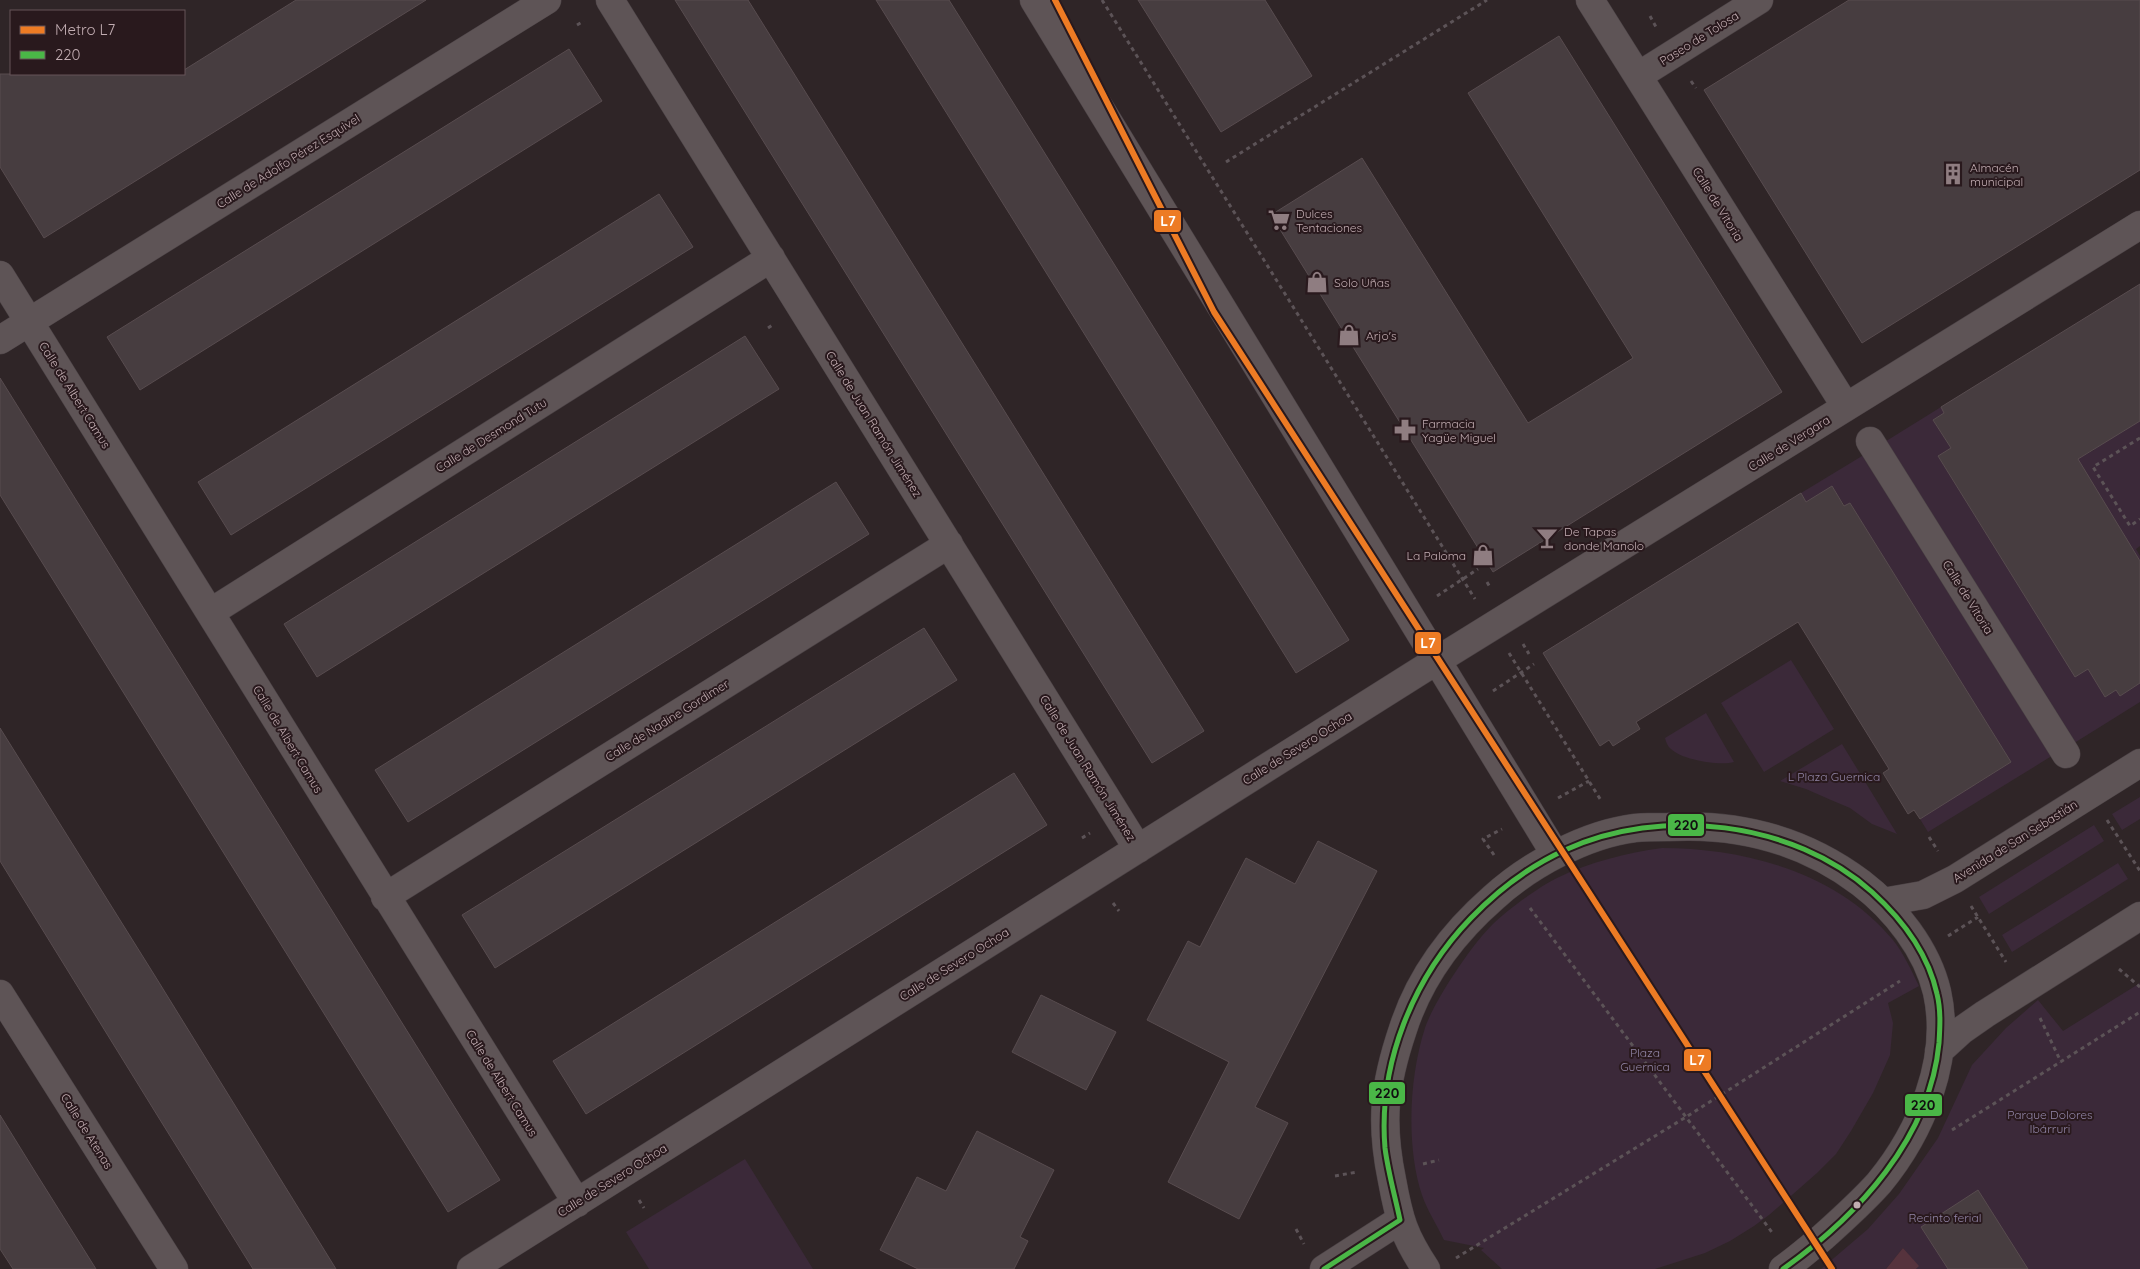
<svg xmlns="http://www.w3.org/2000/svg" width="2140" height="1269" font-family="Quicksand,sans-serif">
<rect width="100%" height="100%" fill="#2f2527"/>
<path fill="#3b2939" d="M1941 407 1944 413 1933 420 1951 448 1938 456 1984 530 2088 669 2105 697 2116 690 2120 695 2140 683V702L2071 745 1883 443Z
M2140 421V546L2136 549 2140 556V572L2090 494 2068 440 2079 458 2094 450 2090 444Z
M1867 453 2055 754 1928 832 1920 819 1947 802 1942 794 1968 774 1975 785 2011 762 1850 503 1845 506 1832 487 1806 502 1801 493Z
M1791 660 1834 729 1764 772 1721 703Z
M1706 713 1734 762C1720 766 1682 760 1671 749 1668 747 1666 742 1665 738Z
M1842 744 1897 834 1872 824 1850 808 1831 800 1806 789 1780 781Z
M2140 797V819L2122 830 2112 814Z
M2094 825 2104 841 1989 914 1979 897Z
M1662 848C1745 848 1838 873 1893 940 1904 954 1911 970 1919 986L1888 1003 1893 1023 1890 1055 1873 1093 1851 1131 1836 1154 1817 1173 1769 1215 1754 1226 1730 1241 1705 1253 1655 1269H1502L1481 1250 1484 1248 1444 1240C1437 1225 1427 1210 1422 1195 1406 1147 1409 1077 1425 1028 1434 1001 1472 944 1493 924 1506 911 1540 886 1557 878 1590 862 1626 853 1662 848Z
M2118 863 2128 879 2012 952 2002 935Z
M2140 983V1269H1916L1918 1266 1903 1248 1886 1269H1821L1868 1229 1899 1194 1938 1138 1972 1065 2006 1028 2038 1000 2063 1031Z
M745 1159 813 1269H649L626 1232Z"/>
<path fill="#56333d" d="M1903 1248 1919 1266 1916 1269H1886Z"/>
<path fill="#473d40" stroke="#584c4f" d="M296 0H426L44 238 0 167V74H184V70Z
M675 0H748L1204 731 1152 763Z
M876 0H949L1349 640 1296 673Z
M1138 0H1265L1312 76 1221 132Z
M1849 0H2140V170L1862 343 1704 90Z
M1559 36 1782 392 1493 572 1271 215 1362 158 1528 423 1580 391 1633 358 1468 93Z
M569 49 602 101 140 390 107 337Z
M659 194 693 247 231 535 198 482Z
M2140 284V421L2078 459 2140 561V683L2120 696 2116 690 2105 697 2088 669 2075 677 1938 456 1951 448 1933 420 1944 413 1941 407Z
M745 336 779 389 317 677 284 624Z
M0 378 500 1180 448 1212 0 495Z
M836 482 869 534 408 822 375 770Z
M1832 486 1844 506 1850 503 2011 762 1920 819 1914 810 1908 814 1883 773 1889 769 1798 622 1636 722 1640 729 1613 746 1609 740 1600 746 1543 653 1801 493 1806 502Z
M924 628 957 680 495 968 462 915Z
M0 728 155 976 336 1269H253L162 1123 0 861Z
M1014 773 1047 825 586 1114 553 1061Z
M1318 841 1377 871 1255 1107 1288 1123 1239 1219 1168 1182 1229 1062 1147 1020 1188 941 1200 947 1246 858 1295 884Z
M1041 995 1116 1032 1086 1090 1012 1052Z
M0 1115 34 1170 96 1269H13L0 1249Z
M977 1131 1054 1170 1020 1237 1028 1241 1014 1269H918L880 1250 917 1177 946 1191Z
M1978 1190 2028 1269H1948L1921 1227Z"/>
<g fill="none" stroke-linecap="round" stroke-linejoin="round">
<g stroke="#4a4144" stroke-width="29">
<path id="minor" d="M610 0 1138 849
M1034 0 1555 854
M1590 0 1846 407
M1638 76 1759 0
M0 275 577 1203
M0 340 547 0
M1870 441 2066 754
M211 612 771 258
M385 897 949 544
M1883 902 1923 895 1955 879 2140 763
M0 994 174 1269
M1939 1051 1962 1030 1985 1014 2140 916
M471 1269 1420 671 2140 225
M1324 1269 1400 1220
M1426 1269C1404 1236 1399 1219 1392 1180 1380 1122 1384 1085 1403 1029 1420 976 1452 934 1493 898 1529 865 1586 834 1635 828 1646 827 1657 827 1668 827 1738 823 1804 840 1861 883 1895 909 1927 949 1937 992 1952 1059 1921 1132 1879 1183 1862 1202 1842 1220 1823 1237 1810 1248 1797 1259 1783 1269"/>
</g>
<path stroke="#5c5357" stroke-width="3" stroke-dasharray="4 4" stroke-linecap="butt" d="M1102 0 1475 599
M1650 16 1656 27
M577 25 584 21
M1691 81 1696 88
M1226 162 1487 0
M768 328 774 324
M2140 438 2093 467 2130 526 2140 519
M1487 582 1491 589
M1437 596 1478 569
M1523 644 1529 654
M1509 653 1602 802
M1493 691 1534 664
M1558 798 1589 781
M2107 820 2140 871
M1929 837 1938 851
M1082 838 1090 833
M1494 855 1483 839 1502 829
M1113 903 1119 911
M1971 906 2006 962
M1530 908 1774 1235
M1948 936 1978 917
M2119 969 2140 987
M2040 1018 2061 1062
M1952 1130 2140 1012
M1423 1164 1439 1160
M1335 1176 1357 1172
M639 1200 644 1208
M1296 1229 1304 1244
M1456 1258 1686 1117 1900 981"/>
<use href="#minor" stroke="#5e5456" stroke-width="28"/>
<g stroke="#29191d" stroke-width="9">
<path id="bus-1" d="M1324 1269 1400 1220C1395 1196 1388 1172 1385 1148 1378 1064 1413 978 1471 918 1498 890 1530 866 1565 850 1661 806 1793 821 1872 892 1903 920 1928 953 1937 994 1941 1010 1940 1027 1939 1043 1930 1138 1858 1216 1783 1269"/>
</g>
<use href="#bus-1" stroke="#4ab747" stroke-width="5"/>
<g stroke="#29191d" stroke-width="10">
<path id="metro-1" d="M1055 0 1214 312 1832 1269"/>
</g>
<use href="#metro-1" stroke="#ed7b24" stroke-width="6"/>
</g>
<defs>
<g id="building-bare" transform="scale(1.725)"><path d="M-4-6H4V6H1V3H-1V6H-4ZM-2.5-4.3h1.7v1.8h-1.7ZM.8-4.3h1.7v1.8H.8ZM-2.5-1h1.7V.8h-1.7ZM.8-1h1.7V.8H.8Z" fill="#8f7d81" stroke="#29191d" stroke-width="2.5" paint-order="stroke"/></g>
<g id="supermarket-bare" transform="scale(1.725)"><path d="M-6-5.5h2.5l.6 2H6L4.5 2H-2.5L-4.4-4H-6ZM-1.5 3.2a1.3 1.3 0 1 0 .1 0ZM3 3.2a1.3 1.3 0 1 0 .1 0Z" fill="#8f7d81" stroke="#29191d" stroke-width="2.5" paint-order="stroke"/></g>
<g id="shop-bare" transform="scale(1.725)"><path d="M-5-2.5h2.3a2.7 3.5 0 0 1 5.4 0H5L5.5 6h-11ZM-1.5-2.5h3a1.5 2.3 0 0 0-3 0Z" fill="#8f7d81" stroke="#29191d" stroke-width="2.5" paint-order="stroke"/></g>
<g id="pharmacy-bare" transform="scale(1.725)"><path d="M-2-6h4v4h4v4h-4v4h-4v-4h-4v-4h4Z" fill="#8f7d81" stroke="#29191d" stroke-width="2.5" paint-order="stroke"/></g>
<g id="bar-bare" transform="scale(1.725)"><path d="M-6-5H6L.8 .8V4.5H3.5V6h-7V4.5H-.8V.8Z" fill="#8f7d81" stroke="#29191d" stroke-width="2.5" paint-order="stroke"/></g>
</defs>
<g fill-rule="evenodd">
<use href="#building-bare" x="1953" y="174"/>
<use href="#supermarket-bare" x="1279" y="220"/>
<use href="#shop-bare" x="1317" y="282"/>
<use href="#shop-bare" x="1349" y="335"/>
<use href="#pharmacy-bare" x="1405" y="430"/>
<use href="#bar-bare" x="1547" y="538"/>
<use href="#shop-bare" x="1483" y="555"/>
</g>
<circle fill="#c2adb2" stroke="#29191d" stroke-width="2" cx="1857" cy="1205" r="4.5"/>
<g text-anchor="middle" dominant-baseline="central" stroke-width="4" stroke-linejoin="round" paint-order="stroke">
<g font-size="12" fill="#c2adb2" stroke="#29191d">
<text transform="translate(1699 38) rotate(-32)">Paseo de Tolosa</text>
<text transform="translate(288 161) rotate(-32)">Calle de Adolfo Pérez Esquivel</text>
<text transform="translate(1718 204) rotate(58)">Calle de Vitoria</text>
<text transform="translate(75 395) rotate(58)">Calle de Albert Camus</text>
<text transform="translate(874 424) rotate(58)">Calle de Juan Ramón Jiménez</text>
<text transform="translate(491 435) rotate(-32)">Calle de Desmond Tutu</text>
<text transform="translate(1789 443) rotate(-32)">Calle de Vergara</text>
<text transform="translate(1968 597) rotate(58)">Calle de Vitoria</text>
<text transform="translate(667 720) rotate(-32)">Calle de Nadine Gordimer</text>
<text transform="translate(288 739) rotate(59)">Calle de Albert Camus</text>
<text transform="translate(1297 748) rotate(-32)">Calle de Severo Ochoa</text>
<text transform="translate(1088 768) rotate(58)">Calle de Juan Ramón Jiménez</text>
<text transform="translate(2015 841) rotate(-32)">Avenida de San Sebastián</text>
<text transform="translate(954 964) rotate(-32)">Calle de Severo Ochoa</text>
<text transform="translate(502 1083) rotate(58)">Calle de Albert Camus</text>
<text transform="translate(87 1131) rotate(58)">Calle de Atenas</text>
<text transform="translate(612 1180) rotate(-32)">Calle de Severo Ochoa</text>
</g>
<g font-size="12" fill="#c2adb2" stroke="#29191d" text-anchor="start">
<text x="1970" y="167">Almacén<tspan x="1970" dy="14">municipal</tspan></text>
<text x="1296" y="213">Dulces<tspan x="1296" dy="14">Tentaciones</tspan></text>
<text x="1334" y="282">Solo Uñas</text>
<text x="1366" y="335">Arjo's</text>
<text x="1422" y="423">Farmacia<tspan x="1422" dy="14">Yagüe Miguel</tspan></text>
<text x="1564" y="531">De Tapas<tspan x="1564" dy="14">donde Manolo</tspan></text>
<text x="1466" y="555" text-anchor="end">La Paloma</text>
</g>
<g font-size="12" fill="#9185a6" stroke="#29191d">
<text x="1834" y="776">L Plaza Guernica</text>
<text x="1645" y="1052">Plaza<tspan x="1645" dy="14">Guernica</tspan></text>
<text x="2050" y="1114">Parque Dolores<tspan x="2050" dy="14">Ibárruri</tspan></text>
<text x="1945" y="1217">Recinto ferial</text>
</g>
</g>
<g stroke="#29191d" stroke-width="2">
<rect x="1153" y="209" width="29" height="24" rx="5" fill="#ed7b24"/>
<rect x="1414" y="631" width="28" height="24" rx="5" fill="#ed7b24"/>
<rect x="1667" y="813" width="38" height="24" rx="5" fill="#4ab747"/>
<rect x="1683" y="1048" width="29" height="24" rx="5" fill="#ed7b24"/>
<rect x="1368" y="1081" width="38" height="24" rx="5" fill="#4ab747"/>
<rect x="1904" y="1093" width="39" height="24" rx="5" fill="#4ab747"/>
</g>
<g font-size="14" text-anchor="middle" font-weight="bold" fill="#fff">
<text x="1168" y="226">L7</text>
<text x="1428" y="648">L7</text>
<text x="1697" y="1065">L7</text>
</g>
<g font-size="14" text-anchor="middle" font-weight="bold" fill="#111">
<text x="1686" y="830">220</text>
<text x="1387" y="1098">220</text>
<text x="1923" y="1110">220</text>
</g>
<rect x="10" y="10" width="175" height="65" fill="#29191d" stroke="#665459"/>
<rect x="20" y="26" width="25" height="8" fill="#ed7b24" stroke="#665459"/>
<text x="55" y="35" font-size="15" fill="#c2adb2">Metro L7</text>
<rect x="20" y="51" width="25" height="8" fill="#4ab747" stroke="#665459"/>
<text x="55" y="60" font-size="15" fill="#c2adb2">220</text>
</svg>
